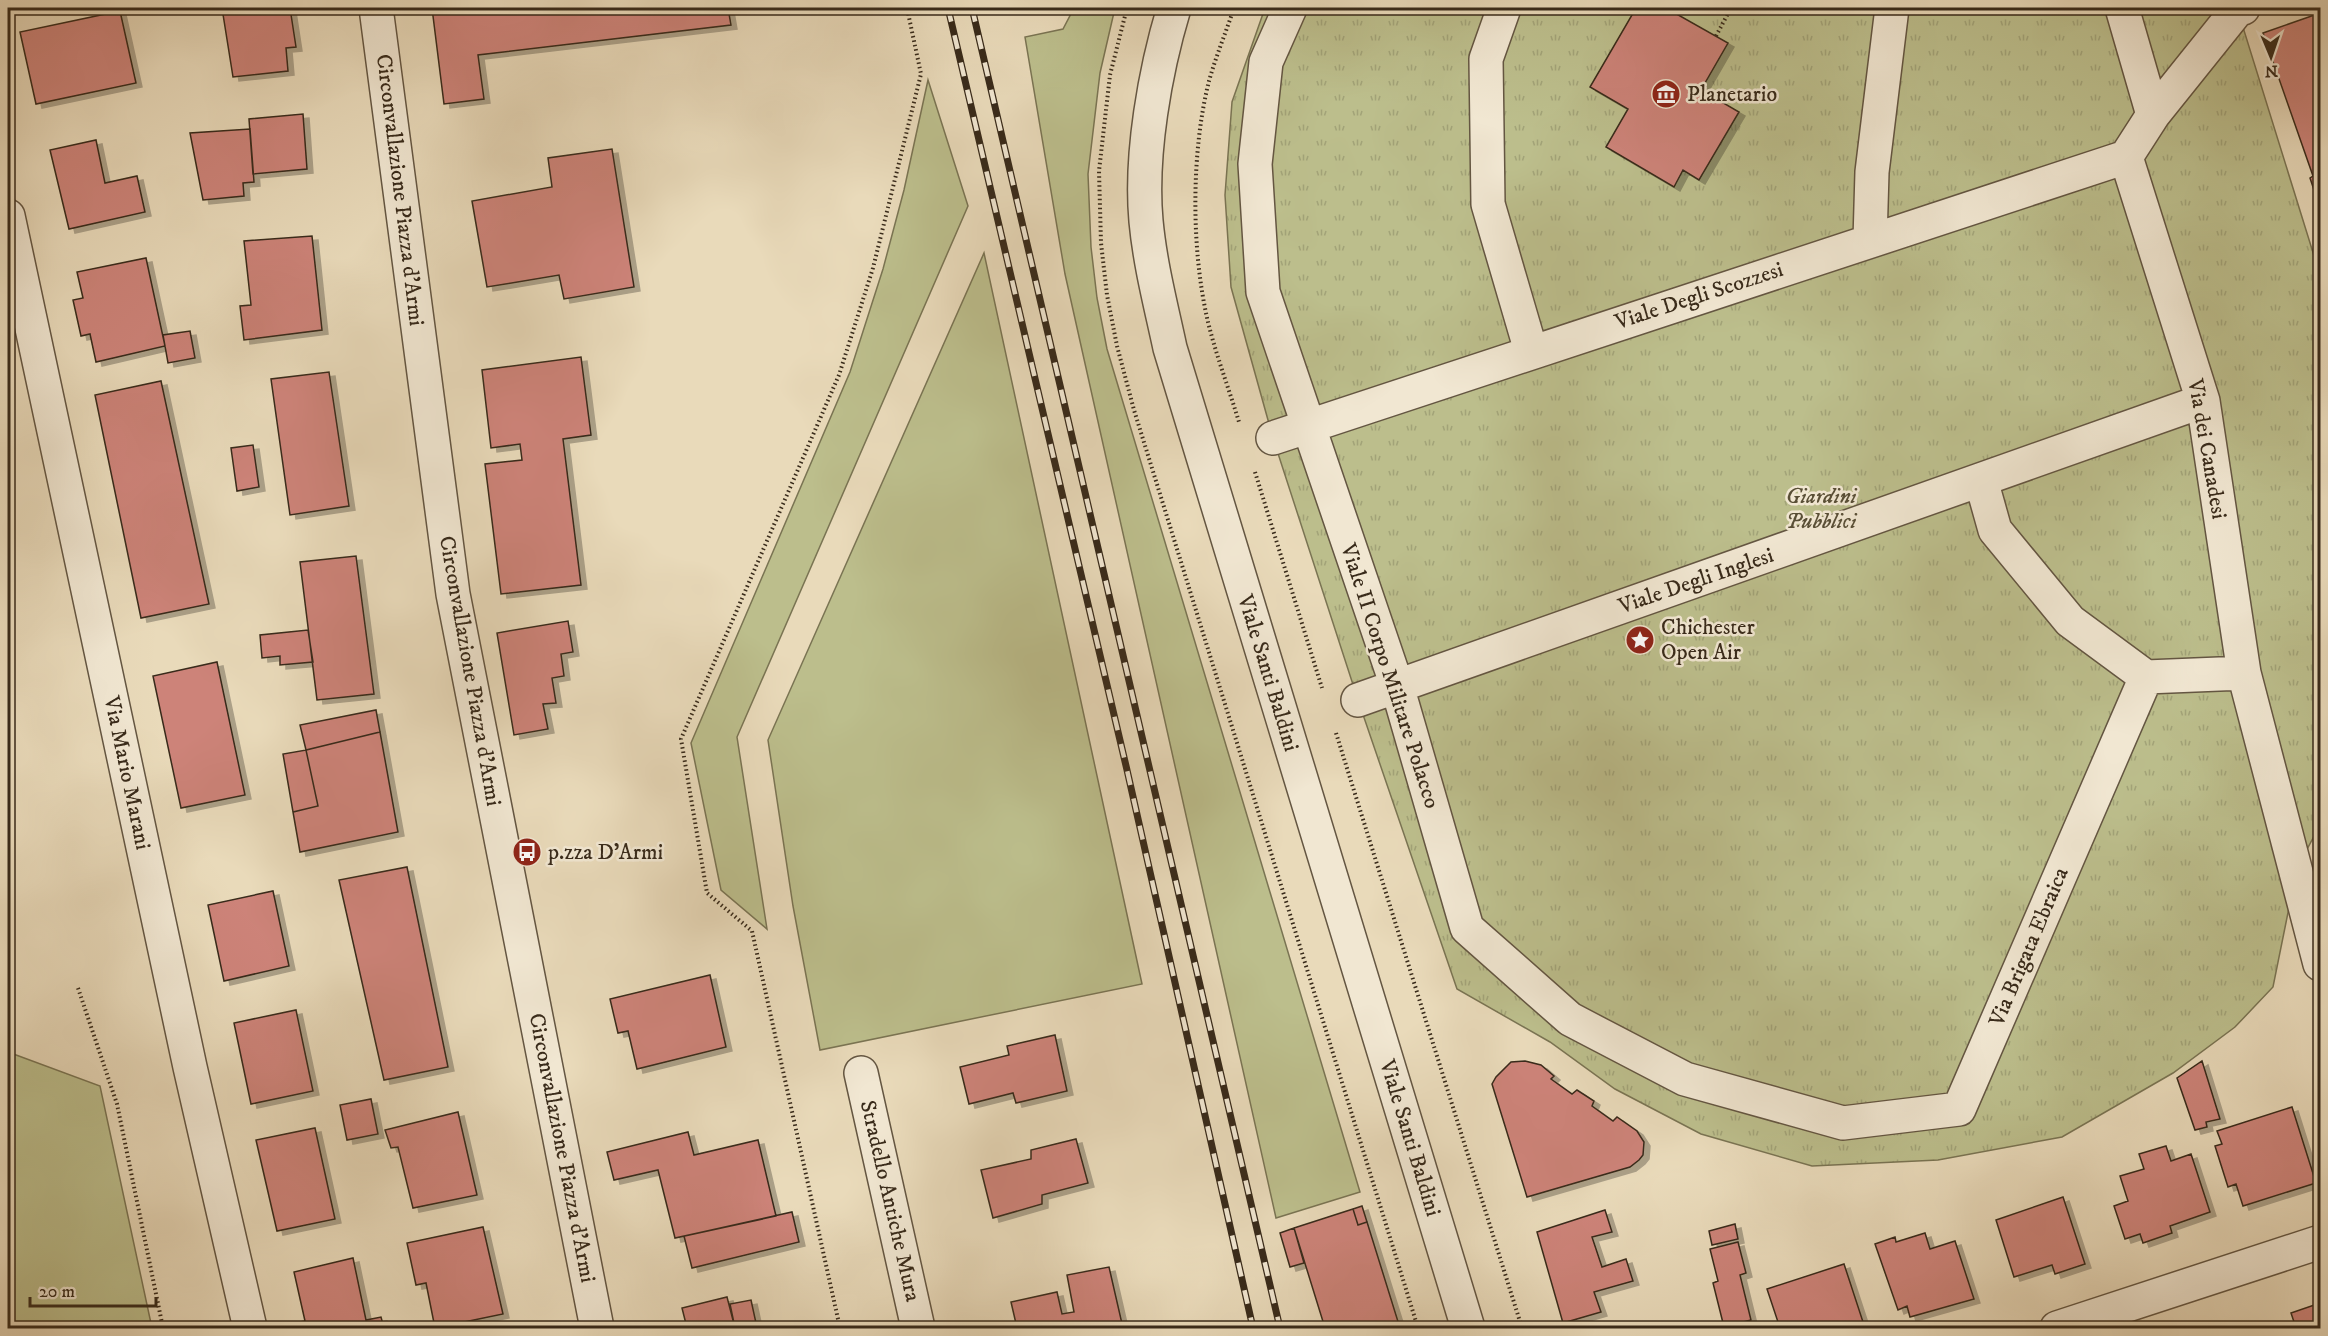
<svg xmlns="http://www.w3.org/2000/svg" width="2328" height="1336" font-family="'IM FELL DW Pica',serif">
<defs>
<pattern id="park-tufts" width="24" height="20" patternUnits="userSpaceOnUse" patternTransform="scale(1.5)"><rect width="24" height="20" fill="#bcbe8c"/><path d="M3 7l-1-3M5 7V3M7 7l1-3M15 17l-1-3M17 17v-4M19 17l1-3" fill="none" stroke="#a2a378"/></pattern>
<filter id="shadow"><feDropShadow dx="6" dy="4" stdDeviation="0" flood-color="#0004"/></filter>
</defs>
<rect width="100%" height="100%" fill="#e9daba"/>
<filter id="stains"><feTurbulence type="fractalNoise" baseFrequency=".00333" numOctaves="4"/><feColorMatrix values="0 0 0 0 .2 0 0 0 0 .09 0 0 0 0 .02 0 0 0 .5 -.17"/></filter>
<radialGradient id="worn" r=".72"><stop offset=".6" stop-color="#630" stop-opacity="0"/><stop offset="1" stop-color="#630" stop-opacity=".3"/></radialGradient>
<path fill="#bcbe8c" stroke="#7a7453" stroke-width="1.5" d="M1074 8H1115L1100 73 1088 174 1091 247 1097 298 1107 349 1360 1192 1276 1218 1065 274 1025 37 1063 29Z
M928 80 968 206 737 737 767 929 721 890 691 743 850 372 883 269 904 190Z
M984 253 1142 984 820 1050 793 906 768 740Z
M8 1052 100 1086 152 1328H8Z"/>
<path fill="url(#park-tufts)" stroke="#7a7453" stroke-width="1.5" d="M1265 8H2237L2320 275V825L2297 868 2273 987 2235 1027 2173 1073 2062 1137 1938 1160 1812 1166 1701 1134 1615 1089 1550 1042 1457 989 1358 700 1273 438 1231 287 1225 195 1232 102Z"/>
<path fill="#cd8379" stroke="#382a1a" stroke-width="1.5" filter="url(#shadow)" d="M222 8H290L296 47 286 48 288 71 233 77Z
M432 8H728L731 25 478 55 484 99 444 104Z
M1636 8H1666L1728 43 1701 90 1739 112 1699 180 1683 170 1674 187 1606 147 1628 109 1590 87Z
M120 11 136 83 36 104 20 32Z
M2320 13V208L2310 178 2313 176 2263 33Z
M303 114 307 169 253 174 249 119Z
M250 129 254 182 243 183 244 196 203 200 190 133Z
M96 140 105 183 137 176 145 212 69 229 50 150Z
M612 149 634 287 564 299 559 275 487 287 472 201 552 187 548 158Z
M312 236 322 330 244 340 240 306 251 305 244 241Z
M146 258 165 346 96 362 90 334 81 336 73 300 83 298 77 272Z
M190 331 195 358 168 363 163 335Z
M581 357 591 435 563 439 581 585 501 594 485 464 522 460 520 444 491 448 482 370Z
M329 372 349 506 290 515 271 379Z
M161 381 209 604 141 618 95 395Z
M253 445 259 487 237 491 231 448Z
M356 556 374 694 317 700 300 562Z
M568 621 573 652 561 654 564 676 552 678 556 703 543 704 548 729 514 735 497 633Z
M308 630 313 662 280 665V656L262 658 260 635Z
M217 662 245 795 181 808 153 676Z
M376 710 380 732 306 750 300 725Z
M380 732 398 832 300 852 293 812 318 806 306 750Z
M306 750 318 806 293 812 283 754Z
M407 867 448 1067 384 1080 339 880Z
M273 891 289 966 224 981 208 905Z
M710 975 726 1047 637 1069 628 1031 618 1033 610 999Z
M296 1010 313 1091 251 1104 234 1023Z
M1055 1035 1067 1091 1016 1103 1013 1093 969 1104 960 1067 1009 1055 1007 1046Z
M1525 1061 1541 1065 1554 1076 1551 1079 1572 1094 1577 1090 1594 1101 1592 1106 1613 1121 1617 1117 1637 1131 1644 1142 1643 1155 1639 1160 1630 1167 1527 1197 1492 1084 1496 1077 1511 1062Z
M2202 1061 2220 1119 2206 1122 2207 1127 2195 1130 2177 1078Z
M371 1099 378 1134 347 1140 340 1105Z
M2292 1107 2316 1183 2243 1206 2236 1184 2228 1187 2215 1146 2222 1144 2217 1131Z
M458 1112 477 1195 413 1208 398 1147 391 1148 385 1130Z
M315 1128 335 1219 277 1231 256 1140Z
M688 1132 694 1155 758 1140 776 1216 675 1238 658 1170 614 1180 607 1152Z
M1076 1139 1088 1183 1042 1195V1204L993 1218 981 1170 1031 1159V1150Z
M2166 1146 2171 1161 2191 1154 2210 1212 2170 1226 2172 1233 2143 1243 2140 1234 2125 1239 2114 1206 2128 1201 2120 1176 2144 1169 2139 1154Z
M2063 1197 2085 1264 2055 1274 2052 1265 2014 1277 1996 1220Z
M1362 1206 1367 1222 1358 1225 1353 1209Z
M1353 1209 1358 1225 1367 1222 1400 1328H1325L1294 1228Z
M1605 1210 1612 1232 1592 1237 1602 1267 1626 1259 1633 1281 1594 1292 1601 1312 1563 1323 1537 1232Z
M792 1212 799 1242 692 1268 684 1236Z
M1735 1224 1738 1239 1712 1245 1709 1231Z
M483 1227 503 1314 435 1328 426 1283 416 1285 407 1243Z
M1294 1228 1304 1263 1290 1267 1280 1233Z
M1925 1233 1930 1249 1955 1241 1974 1299 1910 1317 1907 1306 1898 1310 1875 1244 1895 1237 1896 1242Z
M1738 1242 1746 1273 1740 1275 1751 1320 1724 1327 1713 1283 1718 1281 1710 1249Z
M353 1258 366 1320 381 1317 384 1328H295L294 1323 305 1321 294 1272Z
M1844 1264 1865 1328H1780L1767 1289Z
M1109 1267 1123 1328H1017L1011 1302 1057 1292 1062 1314 1074 1312 1067 1275Z
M727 1297 735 1328H687L682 1308Z
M751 1300 756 1323 735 1328 730 1304Z
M2320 1303V1328H2296L2291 1313Z"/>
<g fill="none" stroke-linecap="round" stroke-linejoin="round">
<g stroke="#645642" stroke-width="36">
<path id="minor" d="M376 8 453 594 597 1328
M1174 8C1155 71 1140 155 1146 221 1150 264 1161 306 1170 348L1468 1328
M1290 8 1266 62 1255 164 1263 292 1397 686 1467 928 1570 1019 1685 1079 1843 1123 1959 1109 2146 677
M1504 8 1486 59 1488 204 1531 351
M2122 8 2153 115 2126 157 2203 401 2244 673 2320 964
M2153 115 2238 9 2243 8
M8 216 190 1067 250 1328
M1870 240 1872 172 1892 8
M1273 438 2126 157
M1981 480 1995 530 2070 621 2146 677 2244 673
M1358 700 2203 401
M861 1073 918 1328
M2057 1328 2320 1242"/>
</g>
<path stroke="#382a1a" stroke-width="4" stroke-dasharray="1.5 3" stroke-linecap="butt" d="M1127 8 1110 75 1099 171 1101 243 1107 295 1117 346 1134 410 1418 1328
M1234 8C1226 32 1216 56 1209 81 1191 152 1191 250 1208 322 1216 355 1229 389 1239 422
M1716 36 1731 8
M1255 472 1322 688
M1336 733 1522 1328
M78 988 117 1104 163 1328
M840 1328 752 931 707 893 681 739 839 375 873 268 921 74 907 8"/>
<use href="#minor" stroke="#f1e7d2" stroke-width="33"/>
<g stroke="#382a1a" stroke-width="7">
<path id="rail" d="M948 8 1127 770 1253 1328
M972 8 1280 1328"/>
</g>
<use href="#rail" stroke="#f1e7d2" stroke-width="4.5" stroke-dasharray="14" stroke-linecap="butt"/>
</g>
<defs>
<g id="museum-disc" transform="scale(1.5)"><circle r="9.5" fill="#8f2418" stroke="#f1e7d2"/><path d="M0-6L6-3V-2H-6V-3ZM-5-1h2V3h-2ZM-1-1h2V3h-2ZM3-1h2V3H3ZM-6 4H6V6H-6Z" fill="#fff"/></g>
<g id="sight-disc" transform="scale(1.5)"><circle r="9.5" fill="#8f2418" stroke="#f1e7d2"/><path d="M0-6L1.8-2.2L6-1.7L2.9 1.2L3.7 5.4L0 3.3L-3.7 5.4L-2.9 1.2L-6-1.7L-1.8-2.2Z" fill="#fff"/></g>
<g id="bus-disc" transform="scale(1.5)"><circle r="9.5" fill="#8f2418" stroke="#f1e7d2"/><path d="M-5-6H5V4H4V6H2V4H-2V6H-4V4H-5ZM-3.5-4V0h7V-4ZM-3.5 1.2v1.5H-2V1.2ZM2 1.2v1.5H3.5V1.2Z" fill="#fff"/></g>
</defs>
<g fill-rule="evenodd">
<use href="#museum-disc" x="1666" y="94"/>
<use href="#sight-disc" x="1640" y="640"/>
<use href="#bus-disc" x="527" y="852"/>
</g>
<g text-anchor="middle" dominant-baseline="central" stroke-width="5" stroke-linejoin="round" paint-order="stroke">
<g font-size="22" fill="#382a1a" stroke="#f1e7d2" text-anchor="start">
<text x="1687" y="94">Planetario</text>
<text x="1661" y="627">Chichester<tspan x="1661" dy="25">Open Air</tspan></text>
<text x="548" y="852">p.zza D'Armi</text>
</g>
<g font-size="22" fill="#382a1a" stroke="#f1e7d2">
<text transform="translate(400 190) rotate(83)">Circonvallazione Piazza d'Armi</text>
<text transform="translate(1699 296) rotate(-18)">Viale Degli Scozzesi</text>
<text transform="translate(2207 449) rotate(80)">Via dei Canadesi</text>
<text transform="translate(1696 581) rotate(-19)">Viale Degli Inglesi</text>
<text transform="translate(470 671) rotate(80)">Circonvallazione Piazza d'Armi</text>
<text transform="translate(1268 673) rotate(73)">Viale Santi Baldini</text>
<text transform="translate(1390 676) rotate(72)">Viale II Corpo Militare Polacco</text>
<text transform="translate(127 773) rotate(78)">Via Mario Marani</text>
<text transform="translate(2029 947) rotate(-67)">Via Brigata Ebraica</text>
<text transform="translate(1410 1138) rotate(73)">Viale Santi Baldini</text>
<text transform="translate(562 1148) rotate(79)">Circonvallazione Piazza d'Armi</text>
<text transform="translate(890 1201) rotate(77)">Stradello Antiche Mura</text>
</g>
<g font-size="22" font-style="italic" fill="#594f36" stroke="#f1e7d2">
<text x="1821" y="496">Giardini<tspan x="1821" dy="25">Pubblici</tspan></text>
</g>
</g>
<rect width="2328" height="1336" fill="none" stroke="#e9daba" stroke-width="30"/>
<rect x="9" y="9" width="2310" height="1318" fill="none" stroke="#382a1a" stroke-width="3"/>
<rect x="15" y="15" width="2298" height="1306" fill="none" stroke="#382a1a" stroke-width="1.5"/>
<g transform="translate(2271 57) rotate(178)" stroke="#f1e7d2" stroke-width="4.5" paint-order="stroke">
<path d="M0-4.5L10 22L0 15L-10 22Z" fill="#382a1a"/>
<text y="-9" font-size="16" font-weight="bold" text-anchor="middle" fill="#382a1a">N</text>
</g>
<path d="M30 1297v9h126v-9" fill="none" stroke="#382a1a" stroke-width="3"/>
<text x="39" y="1297" font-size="18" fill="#382a1a" stroke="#f1e7d2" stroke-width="4.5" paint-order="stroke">20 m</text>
<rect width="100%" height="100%" filter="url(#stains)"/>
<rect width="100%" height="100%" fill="url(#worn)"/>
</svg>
